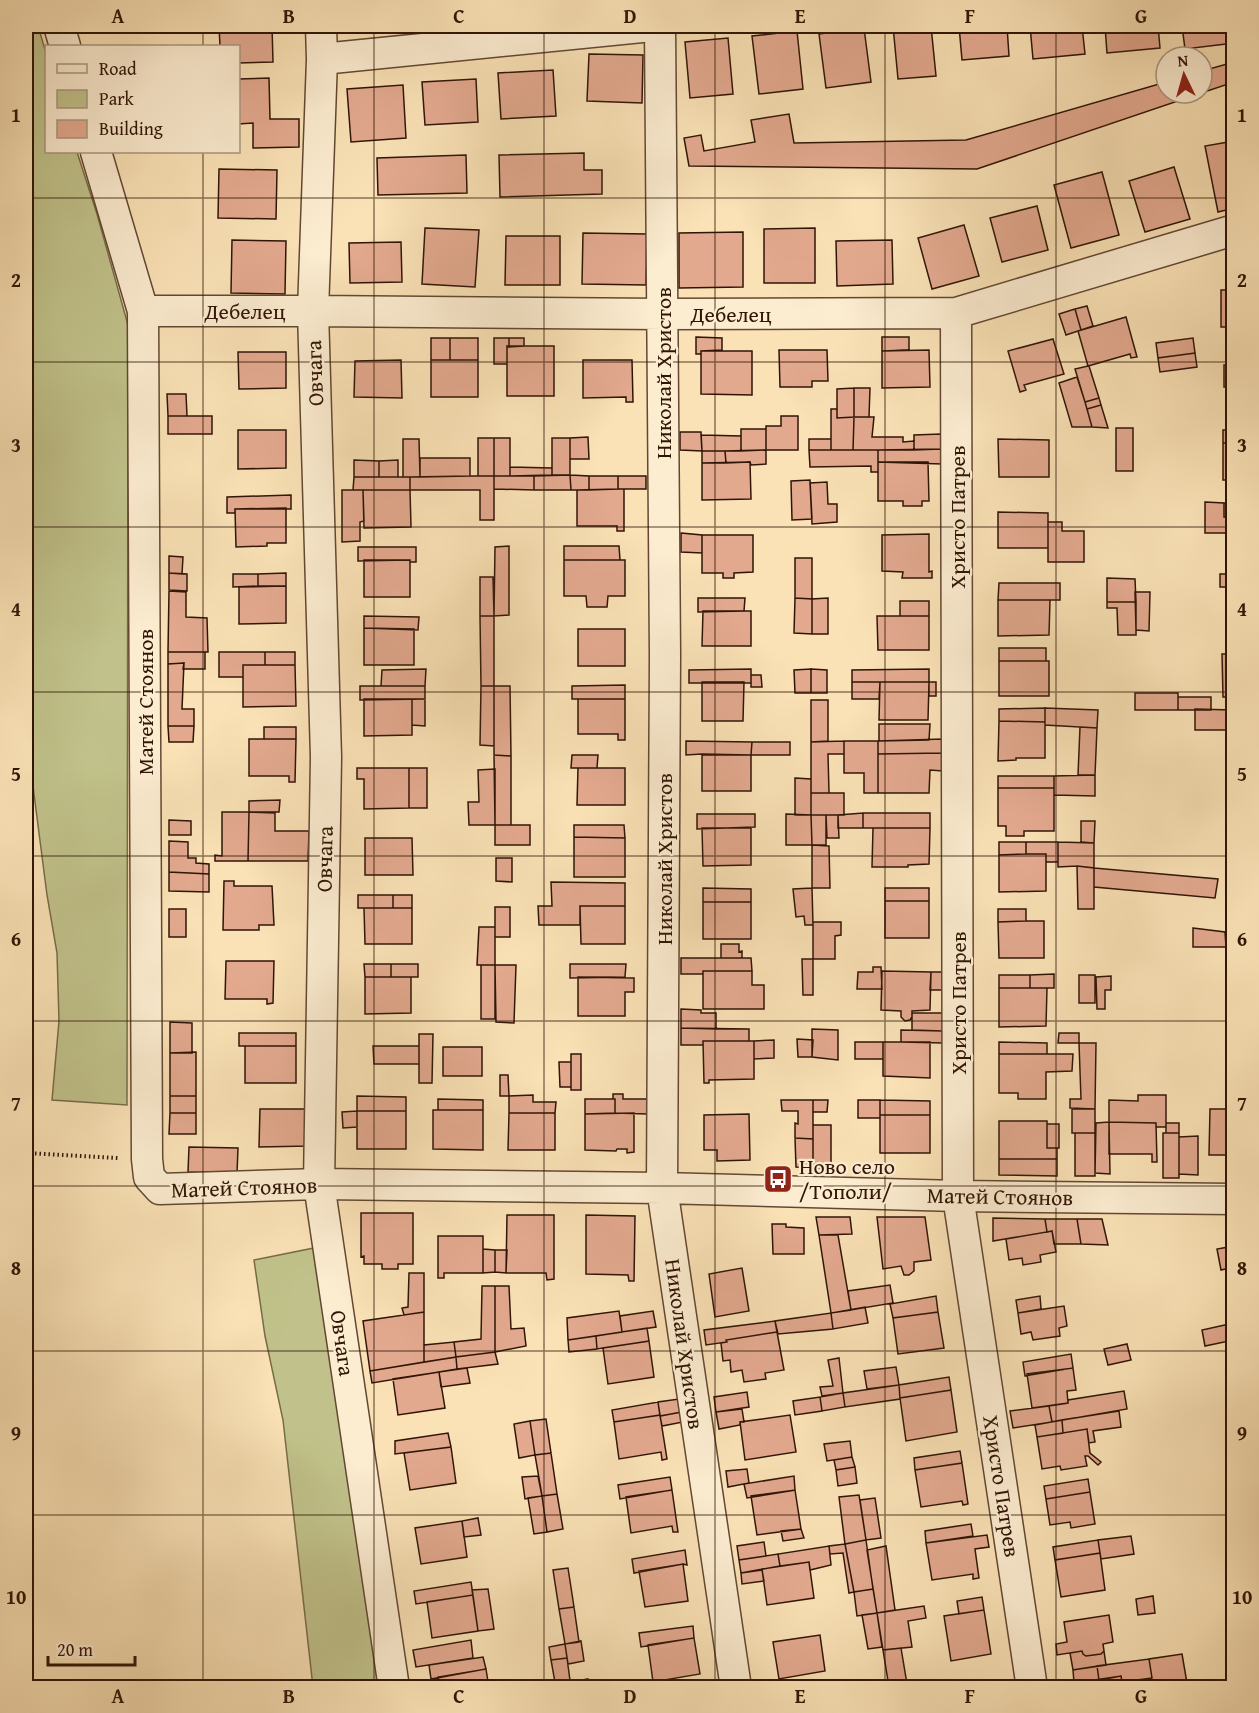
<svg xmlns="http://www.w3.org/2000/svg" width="1259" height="1713" font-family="'Gentium Book Plus',serif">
<rect width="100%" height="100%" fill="#fae2b6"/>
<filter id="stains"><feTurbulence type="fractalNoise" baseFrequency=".00333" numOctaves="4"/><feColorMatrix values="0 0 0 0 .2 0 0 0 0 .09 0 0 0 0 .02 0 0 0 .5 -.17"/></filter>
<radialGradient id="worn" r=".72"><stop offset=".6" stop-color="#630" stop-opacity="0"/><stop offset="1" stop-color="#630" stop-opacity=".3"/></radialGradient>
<path fill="#c1c28b" stroke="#786c48" stroke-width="1.5" d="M26 26H38L46 53V152H77L97 214 128 325 127 1105 52 1100 59 1021 57 953 47 895 26 732Z
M314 1248 383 1687H313L283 1420 265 1336 254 1260Z"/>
<path fill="#e3a98f" stroke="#301506" stroke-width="1.5" d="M219 26H272L273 62 238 63V46H220Z
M893 26H931L936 76 898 79Z
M959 26H1007L1009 56 962 60Z
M1030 26H1082L1085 54 1033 59Z
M1105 26H1158L1160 48 1107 53Z
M1182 26H1234V39L1226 44 1185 49Z
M864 28 871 82 826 88 819 34Z
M797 31 803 89 759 94 752 36Z
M728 38 733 94 690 98 685 42Z
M589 54 643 55 642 103 587 101Z
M1234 62V82L977 169 689 166 684 138 701 135 704 151 755 142 751 120 789 114 794 143 966 140 1166 82V93H1202V71Z
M553 70 556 116 501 119 498 73Z
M269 78 270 119H299V147L253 148V123L238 124V79Z
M476 79 478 122 425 125 422 82Z
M403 85 406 138 351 142 347 89Z
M1234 141V208L1218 212 1205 146Z
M584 153V170H602V194L500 197 499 155Z
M466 155 467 193 378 195 377 158Z
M1174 167 1190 219 1145 232 1129 181Z
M219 169 277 170 276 219 218 218Z
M1102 172 1119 235 1071 248 1054 185Z
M1037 206 1048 250 1002 262 990 218Z
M964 225 979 276 932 289 918 238Z
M425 228 479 230 475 287 422 284Z
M815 228V283H764V229Z
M743 232V287L679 288V233Z
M583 233 647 234 646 285 582 284Z
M506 236H560V285H505Z
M232 240 286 241 285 294 231 293Z
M892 240 893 284 837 286 836 241Z
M401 242 402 282 350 283 349 243Z
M1221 290H1234V327H1221Z
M1087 306 1093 326 1081 330 1075 309Z
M1075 309 1081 330 1066 335 1059 314Z
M1126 317 1137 357 1131 358 1130 354 1088 366 1078 331Z
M696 337 722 338V350L701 351V354H696Z
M882 337H909V350L882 351Z
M431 338H450V360H431Z
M450 338H478V360H450Z
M494 338H509V347L507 346V364H494Z
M509 338H524V346L509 347Z
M1193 338 1195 353 1158 358 1156 343Z
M1053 339 1064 374 1024 385 1026 390 1020 392 1008 351Z
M507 346H554V396H507Z
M779 350H827L828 381H812V387H780Z
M929 350 930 387 882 388V351Z
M701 351H752V395L701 394Z
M238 352H286V388L239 389Z
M1195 353 1197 367 1160 372 1158 358Z
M401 360 402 398 354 397 355 361Z
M431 360H478V397H431Z
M583 360H632L633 402H626V397L583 398Z
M1224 365H1234V387H1224Z
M1088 366H1089L1099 398 1085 402 1075 369Z
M1077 377 1085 402 1092 427H1072L1059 383Z
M854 388H870L869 417H854Z
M854 388V417L837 418V389Z
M167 394H186L187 416H168Z
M1099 398 1101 405 1087 409 1085 402Z
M1101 405 1108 428 1092 427 1087 409Z
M831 409H837V418L854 417 853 450H831Z
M168 416H212V434H168Z
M781 416H798V450H766V426H781Z
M854 417H874L872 437H903V442L914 441V450H853Z
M1116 428H1133V471H1116Z
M741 429H766V450L741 451Z
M238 430H286V468L238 469Z
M1223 430H1234V443H1223Z
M680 432H701L702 451 680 450Z
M941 434V449L914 450V435Z
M701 435 741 436V451H702Z
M588 437 589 459H570V438Z
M478 438H494V476H478Z
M494 438H510V476H494Z
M552 438H570V475H552Z
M403 439H419L420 477H403Z
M809 439H831V450H809Z
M998 439 1049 440V477H999Z
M1223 443H1234V480H1223Z
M941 449 942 464 878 462V450Z
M766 450V464L751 465 750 462 726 463 725 451Z
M809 450H878V472H871V466L810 467Z
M702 451H725L726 463H702Z
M420 458H470V476L420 477Z
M354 460 379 461V477H354Z
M398 460V477H379V461Z
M750 462 751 499 702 500V463Z
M878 462H928L929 501H922V506H903V501H878Z
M510 467 552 468V475L510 476Z
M570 475 589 476V490H571Z
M570 475 571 490H534V476Z
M470 476H494V520H480V490H410V477Z
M494 476H534V490L494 489Z
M589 476H618V489L589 490Z
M618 476H646V489H618Z
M354 477H410V490H353Z
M810 480 812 519 792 520 791 481Z
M827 482 828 504H837V522L812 524 810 483Z
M618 489H624V531H617V526H577V490Z
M342 490H363L364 521 360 522V541L342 542Z
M363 490H410L411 527 364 528Z
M291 495V509H235V513H227V497Z
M1205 502 1224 503V517H1229V533H1205Z
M1224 503H1234V517H1224Z
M286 508V543H267V546L236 547 235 509Z
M998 512 1048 513V548H998Z
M1229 517H1234V553H1230Z
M1048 522H1062V531H1084V562H1048Z
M681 533 702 535V553L681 552Z
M929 534V572L932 571V578H902L903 572 882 571V535Z
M702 535H753V572L734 573V578H723V573H702Z
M509 546V615L494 616 495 547Z
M564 546H619L620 560H564Z
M358 547H416V562H410V560L358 561Z
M169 556 183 557 182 574 169 573Z
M795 558H812V599L795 598Z
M364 560H410V597H364Z
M564 560H625V596H608L607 607H587L586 596H564Z
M169 573 187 574V591L169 590Z
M286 573V586H258V574Z
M233 574H258V586L233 587Z
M1220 574H1234V587H1220Z
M480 577H493L494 616H480Z
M1107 578 1135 579 1136 602H1107Z
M999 583H1060V600H998Z
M286 586V623L239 624V587Z
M1226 587H1234V623L1226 624Z
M169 591 186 592V617L207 618 208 652H168Z
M1135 592H1150L1149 631 1136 630Z
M698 598H745L744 611 698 612Z
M795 598 812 599V634L794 633Z
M828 598V634H812V599Z
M998 600H1050L1049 635 998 636Z
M900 601H929V616H900Z
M1107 602H1136V635H1118L1117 608H1107Z
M703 611H751V646H702Z
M364 616 419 617 418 630 364 628Z
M480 616H494V686H481Z
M877 616H929V650H878Z
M364 628 414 629V665H364Z
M578 629H625V666H578Z
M999 648H1046V661H999Z
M168 652H205V669H183L184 663 168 664Z
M219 652H265V665H243V677H219Z
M265 652H295V665H265Z
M1222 654H1234V697H1223Z
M999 661H1049V696H999Z
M184 663 182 709H194V726H168V664Z
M243 665H295L296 706 243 707Z
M426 669 425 686H381L382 670Z
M751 669V683H689V670Z
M811 669 827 670V693H811Z
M811 669V693H795L794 670Z
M929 669V682H852V670Z
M751 675H761L762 687H751Z
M702 682H744L743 721H702Z
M852 682H880L879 699H852Z
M880 682H929L928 720H879Z
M929 682H936V696H929Z
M625 685V699H572V686Z
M360 686H425V699L360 700Z
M481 686H494V746L480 745Z
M494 686H510L511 756 494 755Z
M1135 693H1178V710H1135Z
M1178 697H1211V710H1178Z
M364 699H412V735L364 736Z
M412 699H425V726L412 725Z
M578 699H625V740H618V734H578Z
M811 700H828V741L811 742Z
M1045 708V722L999 721V709Z
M1045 708 1098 710 1097 728 1045 725Z
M1195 709 1232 710V730H1195Z
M999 721 1045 722V758H1016V760L998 761Z
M879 724H930L929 740 879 741Z
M168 726H194L193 742H169Z
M264 727H296V739H264Z
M1080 727 1097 728 1095 775H1078Z
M249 739H296L295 782H289V776H249Z
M943 739V753L878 754V741Z
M686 741 752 742 751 755 702 754 686 755Z
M844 741V754H828L829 793H811V742Z
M844 741H878V793H864V773H844Z
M752 742H790V755H751Z
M943 753V771L930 770 929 793H878V754Z
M494 755 511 756V825H495Z
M572 755H598L597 768H571Z
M702 755H751V791H702Z
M1230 760H1234V804H1230Z
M357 768H409V808L364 809V779H357Z
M409 768H427V808H409Z
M578 768H625V805H577Z
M495 769V825H469L468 802H479L478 770Z
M1095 775V796L1054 795V776Z
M998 776H1054V788H998Z
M795 778 811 779V815H795Z
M998 788H1054V831H1024V836H1006V826H998Z
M811 793H844V815H811Z
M280 800 279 812H249V801Z
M222 812H249L248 861H215V855L222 856Z
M249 812 275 813V831H309L308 861H248Z
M863 813V828H838V815Z
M863 813H930V828H863Z
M697 814H755V827L697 829Z
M786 814 811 815 812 845H786Z
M811 815H826V845H812Z
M826 815H838L839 838H827Z
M169 820 191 821V835H169Z
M1081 821H1095L1094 843 1081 842Z
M495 825H530V845H495Z
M574 825H624L625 838 574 837Z
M702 828H751V865L703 866Z
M873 828H930L929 864 908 865V867H872Z
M574 837 625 838V877H574Z
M365 838H412L413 875H365Z
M169 841 188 842V858H196V863L209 864V874L169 872Z
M999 842H1026V854L999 855Z
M1026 842H1058V862H1046V854H1026Z
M1058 842 1094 843V868L1077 866 1058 867Z
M1230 843H1234V881L1228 880Z
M812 845 829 846 830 888H812Z
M1026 854H1046V891L999 892V855Z
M496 858H512V882L496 881Z
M1077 866 1094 868V909H1078Z
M1094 868 1218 879 1215 898 1094 887Z
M169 872 209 874V892L169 891Z
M224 881H234V886H272L274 925H259V930H223Z
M551 882 625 883V906H580V925H539L538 906H552Z
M703 888 751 889V902H703Z
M812 888 813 925H805L804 916 796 917 793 889Z
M885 888H929V901H885Z
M358 895H393V908H358Z
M393 895H412V908H393Z
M885 901H929V938H885Z
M703 902H751V939H703Z
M580 906H625V944H581Z
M495 907H510V937H495Z
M364 908H412V944H365Z
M169 909H186V937H169Z
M998 909H1026V921L998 922Z
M1026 921H1044V958H999L998 922Z
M813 922H841V935L835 936V959H813Z
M479 927H495V965H477Z
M1193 928 1225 932 1226 947H1193Z
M1225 932H1234V945H1226Z
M721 944H739V952L742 951V958H721Z
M1229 945H1234V984H1230Z
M681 958H751L752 971H703V974H681Z
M802 959H813V995H803Z
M226 961H274L273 1003 267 1004V999H225Z
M364 964H391V977H365Z
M391 964H418V977H391Z
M570 964H626L625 977 570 978Z
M481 965H495V1019H481Z
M495 965H516L514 1023 496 1022Z
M873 967H881L882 989H857L858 972H873Z
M703 971H752V985H764V1009H703Z
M882 971 931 972 930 1010 912 1011V1017L910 1020 905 1021 901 1017V1011L881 1010Z
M931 972H943V990H930Z
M1054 974V988H1030V975Z
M999 975H1030V988H999Z
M1079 975H1095V1003H1079Z
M1111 976V990H1105V1009H1097L1096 977Z
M365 977H411V1013L365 1014Z
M578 977 634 978V992H625V1016H578Z
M999 988H1047L1046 1026 999 1027Z
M681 1009 701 1010V1013H716V1029L681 1028Z
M912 1013H943V1031L912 1030Z
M170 1022 192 1023V1053H170Z
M1231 1026H1234V1077L1231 1076Z
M681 1028 749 1029V1041H703V1045H681Z
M812 1029 838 1030V1060L812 1057Z
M901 1030 943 1031V1043L901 1042Z
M239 1033H296V1046H239Z
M1059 1033H1079V1043H1058Z
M419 1034H433L432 1083H419Z
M797 1039 813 1040 812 1057H798Z
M774 1040V1058L754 1059V1041Z
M703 1041H754V1079L709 1080V1083H704Z
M855 1042H883V1059H855Z
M883 1042H930V1078L883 1076Z
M999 1042 1047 1043V1054H999Z
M1079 1043H1096L1095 1109 1070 1108V1099H1081Z
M245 1046H296V1083H245Z
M373 1046H419V1064H374Z
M443 1047H482V1076H443Z
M196 1052V1096H170V1053Z
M571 1054H581V1090H571Z
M999 1054H1073L1072 1071 1046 1072V1099H1018V1093H999Z
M559 1062H571V1087H560Z
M500 1075H508L509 1096H500Z
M613 1094H623V1099H647V1114L615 1113V1099H613Z
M533 1095V1102H556L555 1113H509V1096Z
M1138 1095H1166V1127H1156V1123L1109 1122V1100L1138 1101Z
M170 1096H196V1113H170Z
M357 1096 406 1097V1111H357Z
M438 1099 483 1100V1110H438Z
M585 1099H615V1113L585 1114Z
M781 1100H813V1139L795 1138V1123L798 1124V1111H782Z
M813 1100H828L827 1112H813Z
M858 1100H880V1118H858Z
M880 1100 930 1101V1115H880Z
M260 1109H309V1146L259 1147Z
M1072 1109H1095V1133H1072Z
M1210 1109H1234V1155H1209Z
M433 1110H483V1150L433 1149Z
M357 1111H406V1149H357Z
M357 1111V1127L343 1128 342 1112Z
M170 1113H196V1134H169Z
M509 1113H555V1150H508Z
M634 1113V1152L627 1153V1149H617L616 1151 585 1150V1114Z
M749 1114 750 1160 717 1161V1150H704V1115Z
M880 1115H930V1153H880Z
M999 1121H1047V1148H1057V1159H999Z
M1109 1122 1110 1174 1095 1173 1096 1123Z
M1109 1122 1156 1123 1157 1162H1152V1154H1109Z
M1166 1123H1179V1133H1166Z
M1047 1124H1059V1148H1047Z
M813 1125H831V1169L813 1168Z
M1075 1133H1095V1176H1075Z
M1163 1133H1179V1178H1163Z
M1198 1136V1175L1179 1174V1137Z
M795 1138 813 1139V1168L796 1167Z
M189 1147 238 1148 237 1173 188 1172Z
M999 1159H1057V1176L999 1175Z
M361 1213H413V1264H398V1269H382V1264H364V1256L361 1257Z
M507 1215H554V1279L547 1280 546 1273H506Z
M586 1215 635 1216 634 1281H629L628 1275 586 1274Z
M816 1217H850L852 1234 819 1235Z
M877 1217H925L931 1260 914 1262V1271L909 1275H904L901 1266 883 1269Z
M993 1218 1045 1219 1047 1232 993 1241Z
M1045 1219H1077L1081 1244H1054L1052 1231 1047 1232Z
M1077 1219H1102L1108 1245 1081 1244Z
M772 1224H786V1227L804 1228V1254H773Z
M1052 1231 1056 1252 1040 1255 1041 1262 1023 1265 1022 1258 1009 1260 1006 1239Z
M819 1235H838L851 1310 831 1313Z
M438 1236H483V1273H444V1278H438Z
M1234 1246V1267L1221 1270 1217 1249Z
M483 1249 495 1250V1272L483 1273Z
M495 1250H507L506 1273 495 1272Z
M742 1268 749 1311 715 1317 709 1274Z
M409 1273H424V1312L404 1315 402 1308 408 1307Z
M890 1285 893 1303 851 1310 848 1291Z
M482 1286H495V1352L456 1357 454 1342 481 1339Z
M495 1286H509L511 1329 524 1328 526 1346 495 1352Z
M936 1296 938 1312 893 1318 890 1304Z
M1040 1296 1041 1309 1018 1313 1016 1300Z
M1064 1306 1067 1326 1059 1328 1060 1336 1033 1340 1031 1332 1021 1334 1018 1313Z
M865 1307 868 1323 833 1329 831 1313Z
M619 1311 622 1332 568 1340 567 1318Z
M653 1311 656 1327 622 1332 620 1316Z
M424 1312V1362L370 1371 363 1321Z
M938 1312 944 1348 898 1354 893 1318Z
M831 1313 833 1329 778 1334 775 1321Z
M775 1321 777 1332 726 1340 727 1342 706 1345 704 1330Z
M1234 1323V1340L1205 1346 1202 1330Z
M647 1328 649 1341 597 1349 596 1336Z
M777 1332 784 1370 765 1373 766 1379 744 1382 742 1370 731 1372 730 1360 723 1361 721 1343 727 1342 726 1340Z
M596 1336 597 1349 569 1352 568 1340Z
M649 1341 654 1377 608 1384 603 1348Z
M454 1342 456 1357 424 1362V1345Z
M1127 1344 1131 1360 1108 1365 1104 1349Z
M495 1352 498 1364 457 1369 456 1357Z
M1071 1354 1073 1368 1025 1376 1023 1362Z
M456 1357 457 1369 372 1383 370 1371Z
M839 1358 843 1393 822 1396 820 1387 833 1386 828 1360Z
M896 1367 899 1385 867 1389 864 1371Z
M467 1368 470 1383 441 1387 439 1372Z
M1073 1368 1076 1390 1067 1391 1068 1403 1032 1408 1027 1374Z
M439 1372 445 1408 398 1415 393 1379Z
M949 1377 951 1390 900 1398 899 1385Z
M899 1385 900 1399 845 1407 843 1393Z
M951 1390 957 1432 906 1441 900 1398Z
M1124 1391 1127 1409 1052 1422 1049 1406 1068 1403V1400Z
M747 1392 749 1407 716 1412 714 1397Z
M843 1393 845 1407 822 1411 820 1397Z
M820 1397 822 1411 795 1415 793 1401Z
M679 1399 682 1412 660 1416 658 1402Z
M658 1402 660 1415 614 1422 612 1410Z
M1049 1406 1052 1422 1013 1428 1010 1411Z
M742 1409 744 1422H740V1425L719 1429 716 1412Z
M1119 1411 1121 1427 1093 1431 1095 1442 1089 1443 1087 1429 1063 1433 1062 1420Z
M682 1412 683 1422 662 1426 660 1416Z
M660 1415 667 1459 662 1460 661 1452 619 1459 614 1422Z
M790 1415 796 1452 745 1460 740 1422Z
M546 1419 551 1453 535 1455 530 1421Z
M1062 1420 1063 1433 1037 1437 1035 1425Z
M530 1421 535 1455 519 1458 514 1424Z
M1087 1429 1090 1453 1101 1462 1098 1465 1088 1456H1085L1087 1466 1061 1470 1060 1466 1042 1469 1037 1437Z
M448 1433 451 1447 395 1454V1441Z
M850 1441 852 1457 827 1461 824 1444Z
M451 1447 456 1483 410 1490 404 1453Z
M960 1451 962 1463 915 1470 914 1458Z
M551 1453 557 1494 542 1496 535 1455Z
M852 1457 855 1467 836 1470 834 1460Z
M962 1463 968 1504 963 1505 962 1501 921 1507 915 1470Z
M855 1467 857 1483 838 1486 836 1470Z
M747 1469 749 1483 728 1487 726 1471Z
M538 1476 542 1496 525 1499 522 1477Z
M794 1476 795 1490 747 1498 744 1484Z
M670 1477 672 1490 620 1499 618 1485Z
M1088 1479 1090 1492 1046 1499 1044 1486Z
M672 1490 678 1532H673L672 1526 631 1533 626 1497Z
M795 1490 801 1529 757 1535 751 1496Z
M1090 1492 1095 1524 1071 1528 1070 1522 1050 1525 1046 1499Z
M557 1494 563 1529 547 1532 542 1496Z
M859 1495 866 1540 845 1544 839 1497Z
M542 1496 547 1532 534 1534 528 1498Z
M875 1498 881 1538 866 1540 860 1500Z
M478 1518 481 1535 464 1537 462 1521Z
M462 1521 467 1557 421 1564 415 1528Z
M971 1524 973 1536 926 1543 925 1531Z
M801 1529 804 1538 783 1541 781 1531Z
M987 1535 989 1547 975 1549 979 1578 973 1579V1574L932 1580 926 1543Z
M1131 1536 1134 1554 1101 1559 1098 1540Z
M866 1540 873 1589 854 1592 845 1544Z
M1098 1540 1100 1553 1055 1560 1053 1547Z
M764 1542 766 1556 739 1560 737 1546Z
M845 1544 854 1592 849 1593 843 1553 830 1554 829 1546Z
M829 1546 831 1565 810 1570 809 1562 780 1566 778 1554Z
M886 1546 895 1610 877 1613 867 1550Z
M685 1550 687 1565 683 1564 634 1573 632 1559Z
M1100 1553 1105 1590 1061 1597 1055 1560Z
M778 1554 780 1566 741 1573 739 1560Z
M809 1562 814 1598 767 1605 762 1569Z
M683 1564 688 1601 645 1607 639 1571Z
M568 1568 574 1607 559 1609 553 1570Z
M762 1570 764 1581 742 1584 741 1573Z
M471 1582 473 1595 416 1604 414 1591Z
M488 1589 494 1629 478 1631 472 1590Z
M873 1589 877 1613 857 1616 854 1592Z
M473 1595 478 1631 432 1638 427 1602Z
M1153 1596 1155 1613 1138 1615 1136 1599Z
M982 1597 984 1610 959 1614 957 1601Z
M924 1606 926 1618 908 1621 912 1647 883 1650 877 1613Z
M574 1607 579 1642 565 1644 559 1609Z
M984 1610 991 1654 951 1661 944 1616Z
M877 1613 882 1647 868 1649 862 1615Z
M1109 1615 1113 1642 1103 1644 1104 1651 1101 1654 1086 1656 1083 1654 1082 1651 1057 1655 1056 1644 1067 1642 1064 1622Z
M693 1626 694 1638 641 1647 639 1633Z
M820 1635 825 1671 779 1679 773 1642Z
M694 1638 700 1674 653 1682 648 1645Z
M471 1640 473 1658 416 1667 413 1650Z
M581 1641 584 1661 568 1664 565 1644Z
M565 1644 567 1658 551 1660 549 1647Z
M901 1648 907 1684 889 1687 883 1650Z
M1082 1651 1083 1654 1086 1656 1101 1654 1104 1651 1106 1665 1073 1670 1070 1653Z
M1182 1654 1187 1683 1163 1688H1147L1146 1679 1152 1678 1149 1659Z
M483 1657 486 1669 431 1679 429 1665Z
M567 1658 571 1688H556L551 1660Z
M1149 1659 1152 1678 1122 1682 1121 1676 1099 1680 1097 1666Z
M1097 1666 1099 1680 1074 1683 1073 1670Z
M486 1669 489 1688H440L438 1677Z
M1121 1676 1123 1688H1074V1683Z
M588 1679 589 1688H571V1682Z
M994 1682 995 1688H950V1686L958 1684V1687Z"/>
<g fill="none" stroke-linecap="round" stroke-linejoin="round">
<g stroke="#624832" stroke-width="33">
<path id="street" d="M59 26 65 46
M321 26 322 59 313 311 326 757 319 1184 394 1688
M660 26 665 656 662 1188 736 1688
M322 59 652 26
M96 152 143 311 147 1159 149 1177 160 1189 319 1184 662 1188 958 1196 1234 1199
M143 311H313L662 314 956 313 1234 230
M956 313 958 1196 1032 1688"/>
</g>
<path stroke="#301506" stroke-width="4" stroke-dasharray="1.5 3" stroke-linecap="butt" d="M26 1153 118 1158"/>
<use href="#street" stroke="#fcecd0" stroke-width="30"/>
</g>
<path fill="none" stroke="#301506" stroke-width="1.5" stroke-opacity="0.55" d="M203 26V46M374 26V1688M544 26V1688M715 26V1688M885 26V1688M1056 26V1688M203 152V1688M26 198H1234M26 362H1234M26 527H1234M26 692H1234M26 856H1234M26 1021H1234M26 1186H1234M26 1351H1234M26 1515H1234"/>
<defs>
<g id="bus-square" transform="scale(1.5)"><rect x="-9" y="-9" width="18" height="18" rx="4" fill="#8f2418" stroke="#fcecd0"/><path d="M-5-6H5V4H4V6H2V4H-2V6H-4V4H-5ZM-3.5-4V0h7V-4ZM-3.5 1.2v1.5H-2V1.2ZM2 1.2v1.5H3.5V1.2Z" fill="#fff"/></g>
</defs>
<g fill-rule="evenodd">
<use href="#bus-square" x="778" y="1179"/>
</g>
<g text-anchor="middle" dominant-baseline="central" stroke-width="4.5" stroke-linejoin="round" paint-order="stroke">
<g font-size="22" fill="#301506" stroke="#fcecd0">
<text x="245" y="311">Дебелец</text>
<text x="731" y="314">Дебелец</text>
<text transform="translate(314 373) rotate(-92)">Овчага</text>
<text transform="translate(663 373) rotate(-90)">Николай Христов</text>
<text transform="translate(957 517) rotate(-90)">Христо Патрев</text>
<text transform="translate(145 702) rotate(-90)">Матей Стоянов</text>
<text transform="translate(324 859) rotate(-89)">Овчага</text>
<text transform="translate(664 859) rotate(-90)">Николай Христов</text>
<text transform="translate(958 1003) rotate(-90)">Христо Патрев</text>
<text transform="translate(244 1187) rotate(-2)">Матей Стоянов</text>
<text transform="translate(1000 1196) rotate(1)">Матей Стоянов</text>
<text transform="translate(343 1343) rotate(82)">Овчага</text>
<text transform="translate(685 1344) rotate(82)">Николай Христов</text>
<text transform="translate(1002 1486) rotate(81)">Христо Патрев</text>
</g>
<g font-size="22" fill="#301506" stroke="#fcecd0" text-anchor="start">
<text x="799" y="1166">Ново село<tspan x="799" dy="25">/Тополи/</tspan></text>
</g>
</g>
<rect width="1259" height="1713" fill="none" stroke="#fae2b6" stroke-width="66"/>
<rect x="45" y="45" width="195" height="108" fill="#fcecd0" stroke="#aa967f" stroke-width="1.5"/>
<rect x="57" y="64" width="30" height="9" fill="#fcecd0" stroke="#aa967f" stroke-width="1.5"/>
<text x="99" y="75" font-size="18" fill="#301506">Road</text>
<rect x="57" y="90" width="30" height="18" fill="#c1c28b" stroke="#aa967f" stroke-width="1.5"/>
<text x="99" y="105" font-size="18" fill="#301506">Park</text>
<rect x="57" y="120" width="30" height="18" fill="#e3a98f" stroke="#aa967f" stroke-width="1.5"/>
<text x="99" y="135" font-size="18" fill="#301506">Building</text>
<g transform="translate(1184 75) rotate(355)"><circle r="28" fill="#fcecd0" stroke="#aa967f" stroke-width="1.5"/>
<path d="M0-4.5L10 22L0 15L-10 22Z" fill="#8f2418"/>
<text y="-9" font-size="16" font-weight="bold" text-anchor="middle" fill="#301506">N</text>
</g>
<path d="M48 1656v9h87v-9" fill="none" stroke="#301506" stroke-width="3"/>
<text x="57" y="1656" font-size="18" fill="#301506" stroke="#fcecd0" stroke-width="4.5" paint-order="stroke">20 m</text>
<rect x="33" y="33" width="1193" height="1647" fill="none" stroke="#301506" stroke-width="2"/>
<g font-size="20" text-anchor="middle" font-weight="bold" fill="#301506">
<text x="118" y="23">A</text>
<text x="289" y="23">B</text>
<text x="459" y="23">C</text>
<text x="630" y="23">D</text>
<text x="800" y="23">E</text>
<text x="970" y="23">F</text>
<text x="1141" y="23">G</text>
<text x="16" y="122">1</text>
<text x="1242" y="122">1</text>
<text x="16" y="287">2</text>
<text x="1242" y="287">2</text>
<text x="16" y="452">3</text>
<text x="1242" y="452">3</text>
<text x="16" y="616">4</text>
<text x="1242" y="616">4</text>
<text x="16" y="781">5</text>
<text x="1242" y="781">5</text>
<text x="16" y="946">6</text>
<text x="1242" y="946">6</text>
<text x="16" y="1110">7</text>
<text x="1242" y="1110">7</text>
<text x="16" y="1275">8</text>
<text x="1242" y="1275">8</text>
<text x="16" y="1440">9</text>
<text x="1242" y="1440">9</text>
<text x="16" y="1604">10</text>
<text x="1242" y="1604">10</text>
<text x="118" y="1703">A</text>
<text x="289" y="1703">B</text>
<text x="459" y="1703">C</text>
<text x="630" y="1703">D</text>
<text x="800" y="1703">E</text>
<text x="970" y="1703">F</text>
<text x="1141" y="1703">G</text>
</g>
<rect width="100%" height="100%" filter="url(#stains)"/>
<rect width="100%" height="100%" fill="url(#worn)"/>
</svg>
